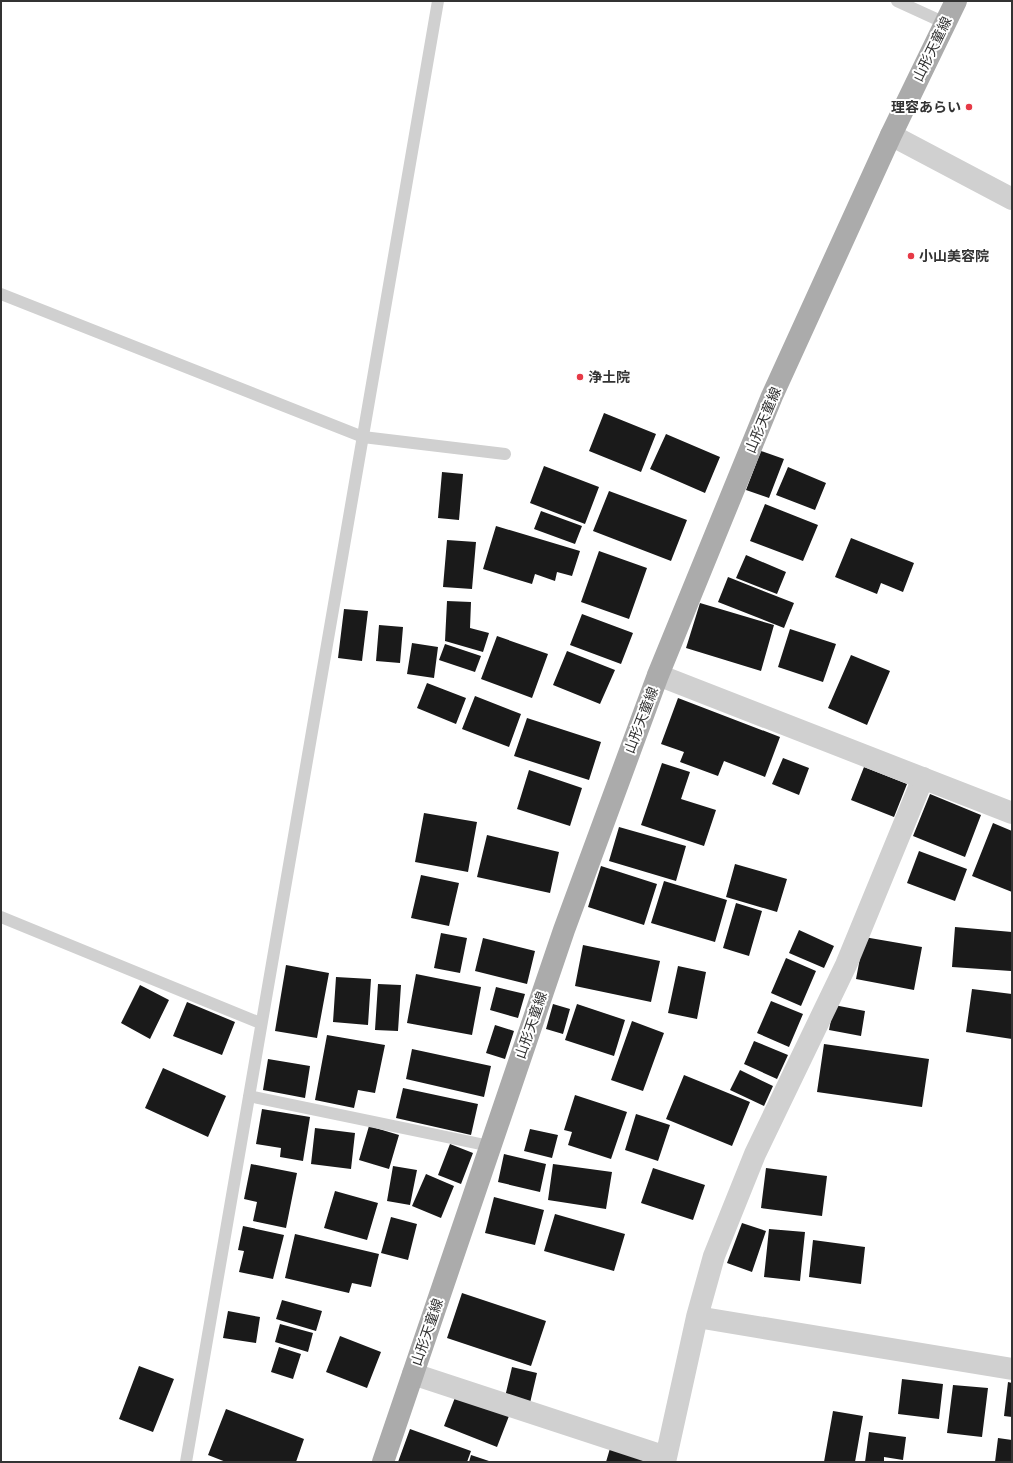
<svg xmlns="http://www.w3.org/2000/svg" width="1013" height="1463" font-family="'Space Grotesk','Noto Sans JP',sans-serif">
<rect width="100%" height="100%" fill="#fff"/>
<path fill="#1a1a1a" d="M604 413 656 434 641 472 589 451Z
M666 434 720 457 705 493 650 469Z
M761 451 784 459 769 498 746 490Z
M544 466 599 487 585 524 530 503Z
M788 467 826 483 815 510 776 495Z
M442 472 463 474 459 520 438 518Z
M609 491 687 520 671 561 593 531Z
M765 504 818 525 803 561 750 541Z
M541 511 582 526 575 544 534 529Z
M496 526 580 551 572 576 557 572 555 581 535 574 532 584 483 569Z
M851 538 914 563 903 592 881 583 877 594 835 577Z
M447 540 476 542 472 589 443 587Z
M599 551 647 568 629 619 581 602Z
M746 555 786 572 777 594 736 578Z
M728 577 794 603 784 628 718 602Z
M447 601 471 602 470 628 489 633 483 652 445 641Z
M700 603 774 625 761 671 686 648Z
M344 609 368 611 362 661 338 658Z
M582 614 633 633 621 664 570 645Z
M379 625 403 627 400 663 376 661Z
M790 629 836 644 823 682 778 667Z
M497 636 548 654 532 698 481 679Z
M412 643 438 647 434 678 407 674Z
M445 644 481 656 475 672 439 660Z
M567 651 615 670 600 704 553 685Z
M851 655 890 671 867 725 828 708Z
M427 683 466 698 456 724 417 708Z
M475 696 521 714 509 747 462 729Z
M678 698 780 737 765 777 724 761 718 776 680 762 684 752 661 744Z
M527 718 601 742 589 780 514 756Z
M783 758 809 768 799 795 772 784Z
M662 763 690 772 681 799 716 810 704 846 641 825Z
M864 767 907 784 894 817 851 800Z
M529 770 582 788 570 826 517 809Z
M930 794 981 815 965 857 913 836Z
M424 813 477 822 468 872 415 862Z
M993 823 1012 831V892L972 876Z
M619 827 686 846 676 881 609 861Z
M487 835 559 852 550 893 477 877Z
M919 851 967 869 955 901 907 883Z
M735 864 787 879 777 912 726 897Z
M601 866 657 884 644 925 588 907Z
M421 875 459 883 449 926 411 918Z
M664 881 727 900 715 942 651 923Z
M736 903 762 911 749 956 723 948Z
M955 927 1012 932 1011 971 952 967Z
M799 930 834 946 824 968 789 953Z
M441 933 467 938 460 973 434 968Z
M864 937 922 947 914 990 856 979Z
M483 938 535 951 527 984 475 971Z
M583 945 660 961 651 1002 575 986Z
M786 958 816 971 801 1006 771 993Z
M286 965 329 973 317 1038 275 1031Z
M678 966 706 972 697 1019 668 1013Z
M416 974 481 987 472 1035 407 1023Z
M336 977 371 979 368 1025 333 1022Z
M378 984 401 985 398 1031 375 1030Z
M140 985 169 1000 150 1039 121 1023Z
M496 987 525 994 518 1018 490 1010Z
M972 989 1012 994V1039L966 1032Z
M771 1001 803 1014 789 1047 757 1033Z
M187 1002 235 1022 222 1055 173 1036Z
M553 1004 570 1009 563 1034 546 1029Z
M577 1004 625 1020 614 1056 565 1040Z
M834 1005 865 1011 861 1036 829 1030Z
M632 1021 664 1033 643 1091 611 1080Z
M495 1025 514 1031 505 1059 486 1053Z
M327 1035 385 1045 375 1093 358 1090 354 1108 315 1100Z
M754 1041 788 1055 777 1079 744 1064Z
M824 1044 929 1059 922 1107 817 1092Z
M412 1049 491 1066 484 1097 406 1079Z
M268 1059 310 1066 305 1098 263 1090Z
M163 1068 226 1096 208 1137 145 1108Z
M740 1070 773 1086 764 1106 730 1090Z
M684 1075 750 1102 732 1146 666 1119Z
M403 1088 478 1104 471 1135 396 1118Z
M575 1095 627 1112 611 1159 568 1145 572 1132 564 1130Z
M262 1109 310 1117 303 1161 280 1157 281 1148 256 1144Z
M636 1114 670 1125 658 1161 625 1150Z
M369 1126 399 1135 389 1169 359 1160Z
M315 1128 355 1133 351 1169 311 1164Z
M530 1129 558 1135 552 1158 524 1151Z
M450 1144 473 1153 461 1184 438 1175Z
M504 1154 546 1164 540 1192 498 1182Z
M251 1164 297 1173 286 1228 253 1221 257 1202 244 1199Z
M553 1164 612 1172 606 1209 548 1200Z
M393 1166 417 1170 410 1205 387 1201Z
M653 1168 705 1185 693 1220 641 1203Z
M766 1168 827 1176 822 1216 761 1208Z
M426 1174 454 1186 441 1218 412 1206Z
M335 1191 378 1203 367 1240 324 1228Z
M494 1197 544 1210 535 1245 485 1233Z
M555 1214 625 1234 614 1271 544 1251Z
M391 1217 417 1224 408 1260 381 1253Z
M742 1223 766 1231 752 1272 727 1263Z
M243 1226 284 1235 273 1279 239 1272 244 1251 238 1250Z
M769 1229 805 1232 800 1281 764 1277Z
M295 1234 379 1254 371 1287 352 1283 349 1293 285 1278Z
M813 1240 865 1247 861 1284 809 1277Z
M462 1293 546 1321 531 1366 447 1338Z
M282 1300 322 1311 316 1331 276 1319Z
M228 1311 260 1317 256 1343 223 1338Z
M280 1324 313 1333 308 1352 275 1342Z
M340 1336 381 1352 367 1388 326 1372Z
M279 1347 301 1354 293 1379 271 1372Z
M139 1366 174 1379 153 1432 119 1419Z
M512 1367 537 1373 530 1403 505 1397Z
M902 1379 943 1384 939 1419 898 1414Z
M1008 1382 1012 1383V1417L1004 1416Z
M953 1385 988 1388 982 1437 947 1433Z
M456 1395 509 1416 497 1447 444 1426Z
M226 1409 304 1439 296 1462H226L208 1455Z
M833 1411 863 1416 855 1462H824Z
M410 1429 471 1451 467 1462H398Z
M869 1432 906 1437 903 1460 884 1457V1462H865Z
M998 1438 1012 1440V1462H995Z
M611 1445 650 1462H606Z
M471 1455 492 1462H469Z"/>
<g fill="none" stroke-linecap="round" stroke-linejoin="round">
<path stroke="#d0d0d0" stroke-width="12" d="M897 1 945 23
M1 294 363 437 505 454
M1 917 260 1023
M249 1096 490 1146
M186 1462 438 1"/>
<path stroke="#d0d0d0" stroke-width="22" d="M891 135 1012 199
M697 1317 1012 1369
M413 1374 666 1457
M665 1462 697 1317 714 1256 755 1154 846 965 923 778"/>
<path stroke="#d0d0d0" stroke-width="22" d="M658 675 1012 813"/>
<path stroke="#ababab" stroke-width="22" d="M383 1462 564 930 658 675 772 396 891 135 956 1"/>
</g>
<g fill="#e63946" stroke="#fff" stroke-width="1.5">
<circle cx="969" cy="107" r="4"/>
<circle cx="911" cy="256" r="4"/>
<circle cx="580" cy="377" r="4"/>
</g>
<g text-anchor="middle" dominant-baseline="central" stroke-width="4" stroke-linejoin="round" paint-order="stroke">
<g font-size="14" fill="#333" stroke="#fff">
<text transform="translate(932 49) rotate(-64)">山形天童線</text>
<text transform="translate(763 420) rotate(-67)">山形天童線</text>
<text transform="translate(641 720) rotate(-69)">山形天童線</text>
<text transform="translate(531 1025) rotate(-71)">山形天童線</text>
<text transform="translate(427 1332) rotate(-71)">山形天童線</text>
</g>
<g font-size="14" font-weight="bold" fill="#333" stroke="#fff" text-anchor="start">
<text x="961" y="107" text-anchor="end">理容あらい</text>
<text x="919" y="256">小山美容院</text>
<text x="588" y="377">浄土院</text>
</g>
</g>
<rect width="1013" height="1463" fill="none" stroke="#333333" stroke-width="4"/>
</svg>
